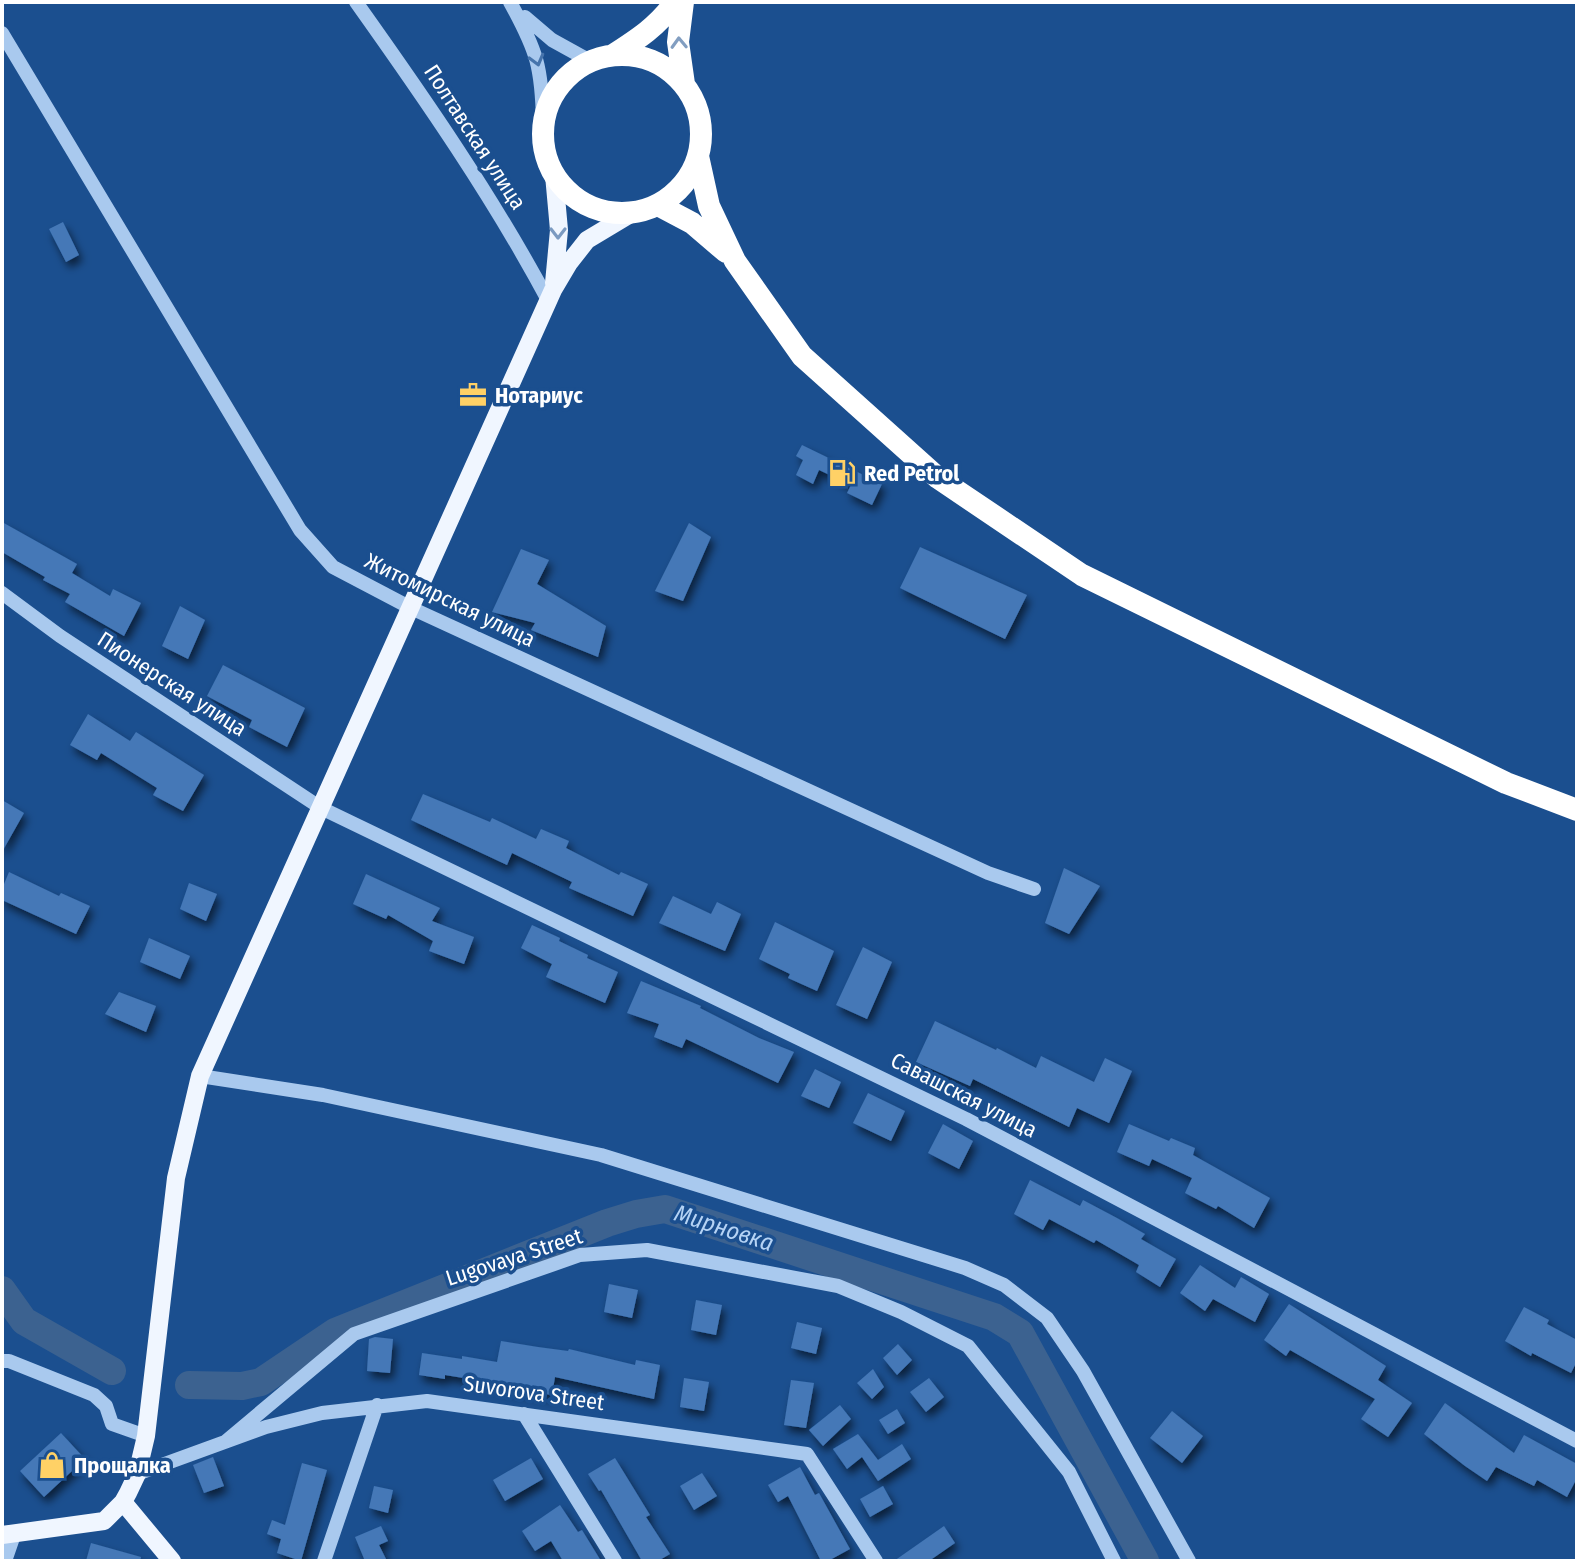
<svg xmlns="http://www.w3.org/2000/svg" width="1579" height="1563" font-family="'Fira Sans Condensed',sans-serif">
<defs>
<filter id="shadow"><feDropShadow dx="3.5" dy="6" stdDeviation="4" flood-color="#0009"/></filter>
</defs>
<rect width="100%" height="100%" fill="#1b4f8f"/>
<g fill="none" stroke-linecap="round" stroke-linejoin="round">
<path stroke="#3c6290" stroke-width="28" d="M2 1290 24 1321 112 1371
M189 1385 242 1386 261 1382 335 1332 607 1223 636 1214 665 1209 994 1317 1020 1333 1145 1561"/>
</g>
<path fill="#4478b7" filter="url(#shadow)" d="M63 222 79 255 66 262 49 229Z
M802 445 882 484 872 505 847 493 851 485 819 470 813 484 796 475 803 460 796 456Z
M2 522 77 564 72 573 110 596 113 589 141 603 124 636 65 602 70 594 43 580 45 577 2 552Z
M689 523 711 537 683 601 655 591Z
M920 547 1027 595 1005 639 900 588Z
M521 549 549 560 537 584 606 626 598 657 531 630 535 623 492 612Z
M180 606 205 620 188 659 162 646Z
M223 665 305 708 287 747 249 727 252 720 207 696Z
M88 714 130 741 136 732 204 775 183 811 153 795 157 788 101 753 97 760 70 745Z
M423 794 490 822 492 818 536 839 541 829 569 841 566 848 619 875 621 872 648 884 633 916 569 888 572 882 512 853 507 865 411 820Z
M2 800 24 813 2 852Z
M1064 868 1100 886 1069 934 1045 923Z
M9 872 59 896 61 893 90 906 76 934 2 900V889Z
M366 874 440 908 432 921 474 937 464 964 429 951 433 941 388 915 386 919 353 904Z
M189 883 217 894 206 921 180 909Z
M673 896 711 914 717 902 741 914 725 951 659 923Z
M775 922 834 951 817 991 788 978 790 974 759 959Z
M532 925 560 938 559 941 588 955 587 958 618 972 605 1003 546 977 552 964 521 948Z
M149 938 190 956 180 979 140 962Z
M863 947 892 962 867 1019 836 1005Z
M641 981 701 1006 700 1008 759 1038 794 1052 778 1083 686 1039 682 1048 654 1037 659 1024 627 1013Z
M119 992 156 1006 146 1032 105 1014Z
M935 1021 996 1050 997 1048 1036 1068 1041 1056 1094 1082 1105 1058 1132 1071 1109 1123 1077 1108 1069 1127 973 1079 970 1086 916 1062Z
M815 1069 841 1082 829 1108 801 1096Z
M868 1093 905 1111 891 1141 853 1123Z
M943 1124 973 1141 959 1169 928 1153Z
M1129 1124 1169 1141 1171 1138 1195 1148 1193 1155 1270 1198 1254 1228 1218 1206 1216 1209 1185 1193 1192 1178 1152 1159 1149 1166 1117 1152Z
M1030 1180 1080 1206 1083 1200 1117 1218 1145 1234 1141 1239 1176 1259 1160 1287 1136 1272 1139 1265 1096 1240 1094 1243 1049 1219 1043 1230 1014 1214Z
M1200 1265 1235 1288 1241 1277 1269 1294 1255 1322 1213 1299 1205 1311 1180 1293Z
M609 1284 638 1290 632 1318 604 1312Z
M696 1300 722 1305 716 1335 691 1330Z
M1289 1304 1386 1366 1378 1380 1412 1403 1388 1437 1361 1419 1375 1399 1290 1350 1286 1356 1264 1340Z
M1524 1307 1549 1320 1547 1324 1577 1340V1361L1571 1373 1532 1353 1531 1356 1505 1341Z
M797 1322 822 1328 816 1354 791 1348Z
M375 1337 393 1339 390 1373 367 1371 369 1339Z
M501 1341 538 1347 568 1351 569 1349 635 1365 636 1360 660 1365 654 1399 555 1377 552 1395 493 1386 494 1383 445 1375V1379L419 1375 422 1353 462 1359V1356L497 1362Z
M898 1344 912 1360 897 1375 883 1358Z
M873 1369 884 1387 872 1399 857 1383Z
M684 1378 709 1382 704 1411 680 1407Z
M929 1378 944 1397 926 1412 910 1392Z
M791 1380 814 1383 806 1428 784 1425Z
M1445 1403 1514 1453 1524 1435 1577 1464V1478L1567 1497 1537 1480 1534 1486 1496 1467 1487 1481 1465 1466 1424 1434Z
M840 1405 851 1419 823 1446 809 1430Z
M897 1409 905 1423 888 1434 879 1420Z
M1172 1411 1203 1436 1182 1463 1150 1438Z
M61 1433 85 1459 44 1497 20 1471Z
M858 1434 878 1460 902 1444 911 1459 878 1481 862 1457 847 1469 833 1449Z
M213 1457 224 1486 204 1493 193 1465Z
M531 1458 543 1479 505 1501 493 1480Z
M615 1458 650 1515 646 1517 670 1554 658 1561H642L601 1490 599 1491 588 1474Z
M302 1463 327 1470 301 1561 277 1553 281 1539 267 1534 272 1520 285 1525Z
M800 1467 815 1495 819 1493 850 1549 828 1561H821L788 1496 778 1502 768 1485Z
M702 1473 717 1496 694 1510 680 1486Z
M374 1486 393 1490 388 1513 369 1508Z
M883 1486 893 1504 870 1517 860 1499Z
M560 1505 578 1532 582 1530 601 1561H563L551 1541 535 1551 522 1531Z
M381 1526 388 1541 379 1545 387 1561H365L355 1537Z
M944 1526 955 1543 929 1561H894Z
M91 1543 141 1557 140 1561H86Z"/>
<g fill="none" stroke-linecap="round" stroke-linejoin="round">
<path stroke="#a9c9ee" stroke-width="14" d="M356 2C425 99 493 197 549 302
M510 2C537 51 542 67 543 123
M525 17 552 40 590 61
M2 33 300 530 333 567 411 608 988 873 1034 889
M2 593 60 636 321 808 966 1119 1577 1441
M200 1076 323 1095 601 1155 965 1268 1004 1285 1047 1318 1083 1371 1189 1561
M2 1361H9L94 1395 106 1406 112 1424 146 1436
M524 1414 615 1561
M225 1442 354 1334 580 1255 647 1250 838 1286 901 1312 968 1346 1069 1472 1114 1561
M137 1474 266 1427 322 1413 427 1401 807 1454 876 1561
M5 1561 14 1535
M324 1561 377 1405"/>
<path stroke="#f0f6ff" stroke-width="18" d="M554 175 559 230 554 283
M123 1502 172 1561
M2 1535 104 1521 123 1502 128 1493 137 1474 146 1436 176 1178 200 1076 553 290 569 263 587 240 632 213"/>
<path stroke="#fff" stroke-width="22" d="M683 2 678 42 684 84
M613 55C638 39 658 26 675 2
M543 134a79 79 0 1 1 158 0a79 79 0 1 1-158 0Z
M698 156 709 206 735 261 802 356 938 478 1082 575 1506 783 1577 810
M658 205 692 223 726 252"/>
</g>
<defs><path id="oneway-chevron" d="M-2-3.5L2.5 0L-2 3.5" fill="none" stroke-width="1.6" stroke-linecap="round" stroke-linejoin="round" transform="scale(2)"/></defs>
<use stroke="#829ec1" href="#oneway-chevron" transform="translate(679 43) rotate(-92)"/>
<use stroke="#4674ac" href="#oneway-chevron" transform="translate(537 60) rotate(75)"/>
<use stroke="#7b9ac1" href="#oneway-chevron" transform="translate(558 233) rotate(90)"/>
<defs>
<g id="office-bare" transform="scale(2.16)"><path d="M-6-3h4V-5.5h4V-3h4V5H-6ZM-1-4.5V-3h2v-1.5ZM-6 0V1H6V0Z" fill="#ffd166" stroke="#1b4f8f" stroke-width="2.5" paint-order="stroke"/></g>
<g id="fuel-bare" transform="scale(2.16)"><path d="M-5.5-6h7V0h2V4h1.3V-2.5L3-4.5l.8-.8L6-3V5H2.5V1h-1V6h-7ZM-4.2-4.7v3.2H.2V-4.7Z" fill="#ffd166" stroke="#1b4f8f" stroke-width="2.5" paint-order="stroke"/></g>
<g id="shop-bare" transform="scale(2.16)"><path d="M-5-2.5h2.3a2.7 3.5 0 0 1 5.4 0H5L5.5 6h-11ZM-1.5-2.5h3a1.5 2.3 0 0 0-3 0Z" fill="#ffd166" stroke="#1b4f8f" stroke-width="2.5" paint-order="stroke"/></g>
</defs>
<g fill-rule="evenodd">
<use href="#office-bare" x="473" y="395"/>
<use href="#fuel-bare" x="842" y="473"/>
<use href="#shop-bare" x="52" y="1465"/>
</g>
<g text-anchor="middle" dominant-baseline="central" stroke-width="7" stroke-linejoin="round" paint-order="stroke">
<g font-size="22" fill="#fff" stroke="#1b4f8f">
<text transform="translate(475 137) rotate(57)">Полтавская улица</text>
<text transform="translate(450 600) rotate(26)">Житомирская улица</text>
<text transform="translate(172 684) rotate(33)">Пионерская улица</text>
<text transform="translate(964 1095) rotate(27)">Савашская улица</text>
<text transform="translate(514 1257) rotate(-18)">Lugovaya Street</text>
<text transform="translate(534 1393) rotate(8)">Suvorova Street</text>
</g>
<g font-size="22" font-weight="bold" fill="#fff" stroke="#1b4f8f" text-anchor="start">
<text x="495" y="395">Нотариус</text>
<text x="864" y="473">Red Petrol</text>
<text x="74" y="1465">Прощалка</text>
</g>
<g font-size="24" font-style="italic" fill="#b5d3f5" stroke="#1b4f8f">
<text transform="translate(724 1228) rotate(18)">Мирновка</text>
</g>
</g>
<rect width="1579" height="1563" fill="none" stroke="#ffffff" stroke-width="8"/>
</svg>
